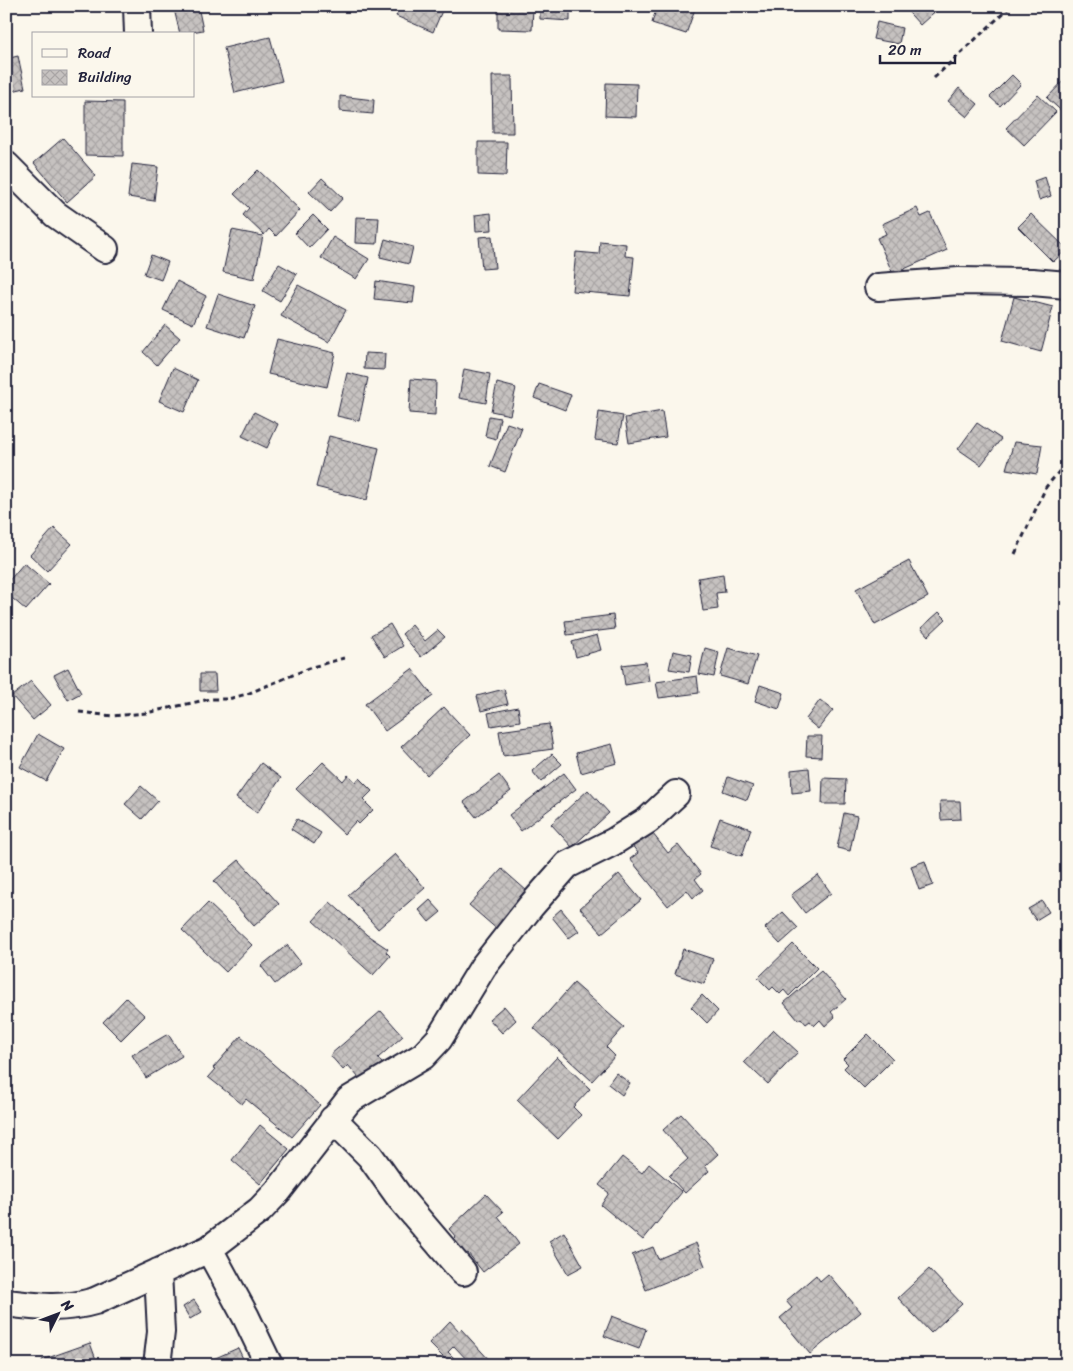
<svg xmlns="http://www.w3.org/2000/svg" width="1073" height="1371" font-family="Sriracha,sans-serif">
<defs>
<pattern id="building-cross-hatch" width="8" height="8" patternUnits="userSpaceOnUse" patternTransform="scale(1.25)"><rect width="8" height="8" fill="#c6c2c0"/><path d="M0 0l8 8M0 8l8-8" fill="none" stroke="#aaa6a6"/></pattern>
</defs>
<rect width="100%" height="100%" fill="#fbf7ec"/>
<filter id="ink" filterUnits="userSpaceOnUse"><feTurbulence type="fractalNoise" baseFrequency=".02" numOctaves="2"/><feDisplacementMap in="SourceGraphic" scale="10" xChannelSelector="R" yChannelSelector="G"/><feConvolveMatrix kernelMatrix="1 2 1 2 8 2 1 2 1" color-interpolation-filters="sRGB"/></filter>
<g filter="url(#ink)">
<path fill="url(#building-cross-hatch)" stroke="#22223b" d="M189 6H198L203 30 180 34 174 9Z
M401 6H444L433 32 396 16Z
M498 6H533L532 30 498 29Z
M540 6 570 7V21L540 19Z
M657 6H696L686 34 652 23Z
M903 6H941L920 25Z
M877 22 902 28 899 44 873 39Z
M270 37 282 81 235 93 224 48Z
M18 56 25 88 8 92 6 59Z
M1012 75 1021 84 1000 106 990 97Z
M492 76H512L513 133H493Z
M1067 77V116L1047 98Z
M606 83 637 84 636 117 605 116Z
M959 88 978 104 967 117 948 101Z
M1038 95 1056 112 1024 145 1006 128Z
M340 96 374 100 373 114 340 111Z
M85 101 123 102V156L85 155Z
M63 138 96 176 67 202 34 163Z
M478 142H507L506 176 478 175Z
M132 164 158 167 154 201 128 197Z
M258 170 300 210 276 236 269 229 264 235 243 215 249 208 234 194Z
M1045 177 1051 196 1039 200 1034 181Z
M322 178 343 198 330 212 309 192Z
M917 208 921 217 930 213 947 250 893 274 877 238 886 234 882 224Z
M491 213 492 230 476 231 475 215Z
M1031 214 1067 249 1053 262 1018 227Z
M313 215 327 229 309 248 295 233Z
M356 217 379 218 377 244 355 243Z
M232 230 263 236 254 279 223 272Z
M492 236 495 268 482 269 479 237Z
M333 237 369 259 356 279 321 258Z
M385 239 413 247 409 264 380 257Z
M600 241 626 244 625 256 634 257 630 296 572 291 576 252 599 254Z
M151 255 168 262 161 280 144 274Z
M279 264 297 274 280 301 263 291Z
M177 281 206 296 193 324 163 310Z
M376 281 415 287 413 303 374 299Z
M298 285 346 310 329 342 281 316Z
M218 294 255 306 244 338 207 326Z
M1014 297 1053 307 1041 352 1002 341Z
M165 325 180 338 157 365 143 352Z
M277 339 335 353 327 387 268 374Z
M365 353 385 354 384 370 364 369Z
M173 368 198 380 184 412 159 401Z
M464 369 490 374 486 403 459 398Z
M347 373 368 378 359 421 337 416Z
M411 379 436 381 435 415 409 413Z
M497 383 516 388 510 415 491 411Z
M539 384 571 395 565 410 534 398Z
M662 411 666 437 629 443 625 418Z
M254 412 278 424 267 448 242 436Z
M599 412 623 416 618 443 595 440Z
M489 416 500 418 496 439 485 436Z
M507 423 522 428 505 472 490 466Z
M977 423 1001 439 981 465 958 449Z
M329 436 379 448 367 500 316 487Z
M1014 442 1042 445 1037 474 1006 469Z
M54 528 72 544 47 571 30 555Z
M909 561 928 597 875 625 856 589Z
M24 563 49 584 26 610 6 593V584Z
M723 574 725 592 716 593 718 609 703 611 698 578Z
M939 612 946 619 928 636 921 628Z
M613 615 615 629 567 635 565 621Z
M390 624 403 646 385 657 371 635Z
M412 625 425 641 438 630 445 637 421 657 402 634Z
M597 635 601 650 576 657 572 642Z
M705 648 719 652 714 677 699 674Z
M728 648 757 656 748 684 720 676Z
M673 651 692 655 689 672 669 669Z
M646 662 649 681 625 685 622 665Z
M68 668 81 693 68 700 54 675Z
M412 669 433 696 385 731 365 704Z
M200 674H215L216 691H200Z
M697 676 699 693 659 698 656 682Z
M31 681 51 705 33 720 12 696Z
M760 685 784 693 779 709 755 701Z
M504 689 508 704 481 711 477 696Z
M820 700 833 710 818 729 806 719Z
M444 707 470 735 427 775 401 747Z
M518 707 520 721 491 726 488 713Z
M549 724 553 749 503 756 499 731Z
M38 734 64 749 46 781 20 767Z
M807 736H822L821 757 806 756Z
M612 744 617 763 581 773 576 753Z
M552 754 562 764 541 782 532 771Z
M323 762 343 781 348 775 356 782 359 778 372 791 363 800 373 810 359 824 356 821 344 834 296 789Z
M261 763 281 778 257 813 236 798Z
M809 768 811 791 792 793 791 770Z
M564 773 576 789 521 831 509 815Z
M499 775 511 791 476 817 464 802Z
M728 777 753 786 747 800 723 791Z
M823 778 846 779 845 804H822Z
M141 786 158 801 142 819 125 804Z
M588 790 609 813 572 847 551 824Z
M940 801H960L961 819 941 820Z
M844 813 857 816 850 851 837 848Z
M720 818 751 829 742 856 710 846Z
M297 819 321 833 314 844 291 829Z
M649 829 668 853 678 845 701 874 695 879 703 890 693 898 687 890 668 906 630 859 638 853 631 844Z
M395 854 425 888 378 929 348 895Z
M239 860 279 904 254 926 214 881Z
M925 861 933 885 919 890 911 866Z
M502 869 527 891 509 910 514 914 499 931 469 905Z
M619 874 641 900 602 933 580 908Z
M818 875 831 893 805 913 791 895Z
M430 900 441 912 429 922 419 910Z
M1042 901 1049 912 1036 920 1028 909Z
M330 902 367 935 388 949 386 952 390 956 373 975 313 921Z
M208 903 252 945 226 972 182 930Z
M561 909 579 931 569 938 552 917Z
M783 912 798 928 780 944 765 928Z
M793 944 817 968 789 996 784 990 780 994 773 987 770 990 758 978Z
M287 945 301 963 275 984 261 966Z
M683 949 713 959 704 984 675 974Z
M821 971 846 999 831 1012 835 1017 825 1026 820 1020 814 1026 810 1021 806 1024 801 1018 798 1020 784 1003Z
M574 983 624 1027 606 1047 615 1056 592 1081 534 1028Z
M702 995 718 1011 707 1023 691 1007Z
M126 998 145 1016 121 1040 103 1022Z
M504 1006 516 1020 502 1033 489 1019Z
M381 1011 403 1036 378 1058 384 1066 364 1084 348 1065 343 1070 330 1055Z
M774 1030 798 1052 768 1084 744 1062Z
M168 1034 182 1056 146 1078 132 1055Z
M868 1034 893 1059 864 1088 844 1068 848 1064 843 1059Z
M241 1036 320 1105 292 1137 246 1099 242 1104 208 1077 215 1069 213 1068Z
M557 1057 590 1089 573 1107 581 1115 558 1139 517 1100Z
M616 1073 630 1083 622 1095 608 1084Z
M681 1114 718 1154 705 1166 709 1171 685 1193 669 1176 688 1159 663 1130Z
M260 1125 289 1149 260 1184 232 1160Z
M622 1157 642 1173 649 1164 682 1192 643 1240 601 1205 609 1193 599 1185Z
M486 1194 503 1212 498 1216 519 1244 483 1272 468 1253 464 1256 451 1242 456 1237 449 1229Z
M564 1232 583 1266 568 1274 549 1241Z
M696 1243 705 1266 646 1290 632 1255 653 1247 658 1259Z
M929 1269 962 1304 931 1333 898 1298Z
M828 1274 861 1312 810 1354 780 1318 792 1308 786 1301 816 1275 820 1281Z
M194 1300 202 1312 190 1319 183 1307Z
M612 1316 646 1329 639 1349 604 1336Z
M450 1321 459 1331 461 1329 492 1363 491 1365H467L469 1362 454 1346 448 1352 456 1360 451 1365 429 1343Z
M90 1343 98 1365H43L42 1360Z
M238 1348 246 1365H200Z"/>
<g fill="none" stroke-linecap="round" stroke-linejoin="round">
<g stroke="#22223b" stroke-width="30">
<path id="minor" d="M137 6 138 34
M6 165 55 214 105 249
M878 287 959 281 1032 282 1067 285
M333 1119 370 1156 400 1198 463 1272
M209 1249 246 1317 269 1365
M6 1303C37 1307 65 1310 95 1301L209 1249 260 1210 279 1190 349 1100 423 1056 439 1039 483 967 531 906 567 865 613 842 648 820 676 794
M157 1365 161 1332 158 1272"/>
</g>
<path stroke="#22223b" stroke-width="3" stroke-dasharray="5 4" stroke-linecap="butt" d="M934 78 1011 6
M1015 554 1046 487 1067 462
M79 712 112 716 146 713 210 699H228L247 694 312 667 344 658"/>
<use href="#minor" stroke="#fbf7ec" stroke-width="26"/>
</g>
</g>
<rect width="1073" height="1371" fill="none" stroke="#fbf7ec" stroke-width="25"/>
<rect x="12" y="12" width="1048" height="1346" fill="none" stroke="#22223b" stroke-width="2" filter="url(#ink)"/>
<rect x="32" y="32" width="162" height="65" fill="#fbf7ec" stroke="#a4a2a5"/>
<rect x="42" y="49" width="25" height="8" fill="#fbf7ec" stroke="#a4a2a5"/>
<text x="78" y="58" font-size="15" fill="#22223b">Road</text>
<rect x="42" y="70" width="25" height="15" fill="url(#building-cross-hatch)" stroke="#a4a2a5"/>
<text x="78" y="82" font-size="15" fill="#22223b">Building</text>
<g transform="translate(58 1314) rotate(48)" stroke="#fbf7ec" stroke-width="4" paint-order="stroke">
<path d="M0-4L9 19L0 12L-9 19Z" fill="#22223b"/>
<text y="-8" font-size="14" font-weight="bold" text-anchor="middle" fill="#22223b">N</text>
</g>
<path d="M880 55v8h75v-8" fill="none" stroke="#22223b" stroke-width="2.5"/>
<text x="888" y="55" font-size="15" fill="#22223b" stroke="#fbf7ec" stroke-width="4" paint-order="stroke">20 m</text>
</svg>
